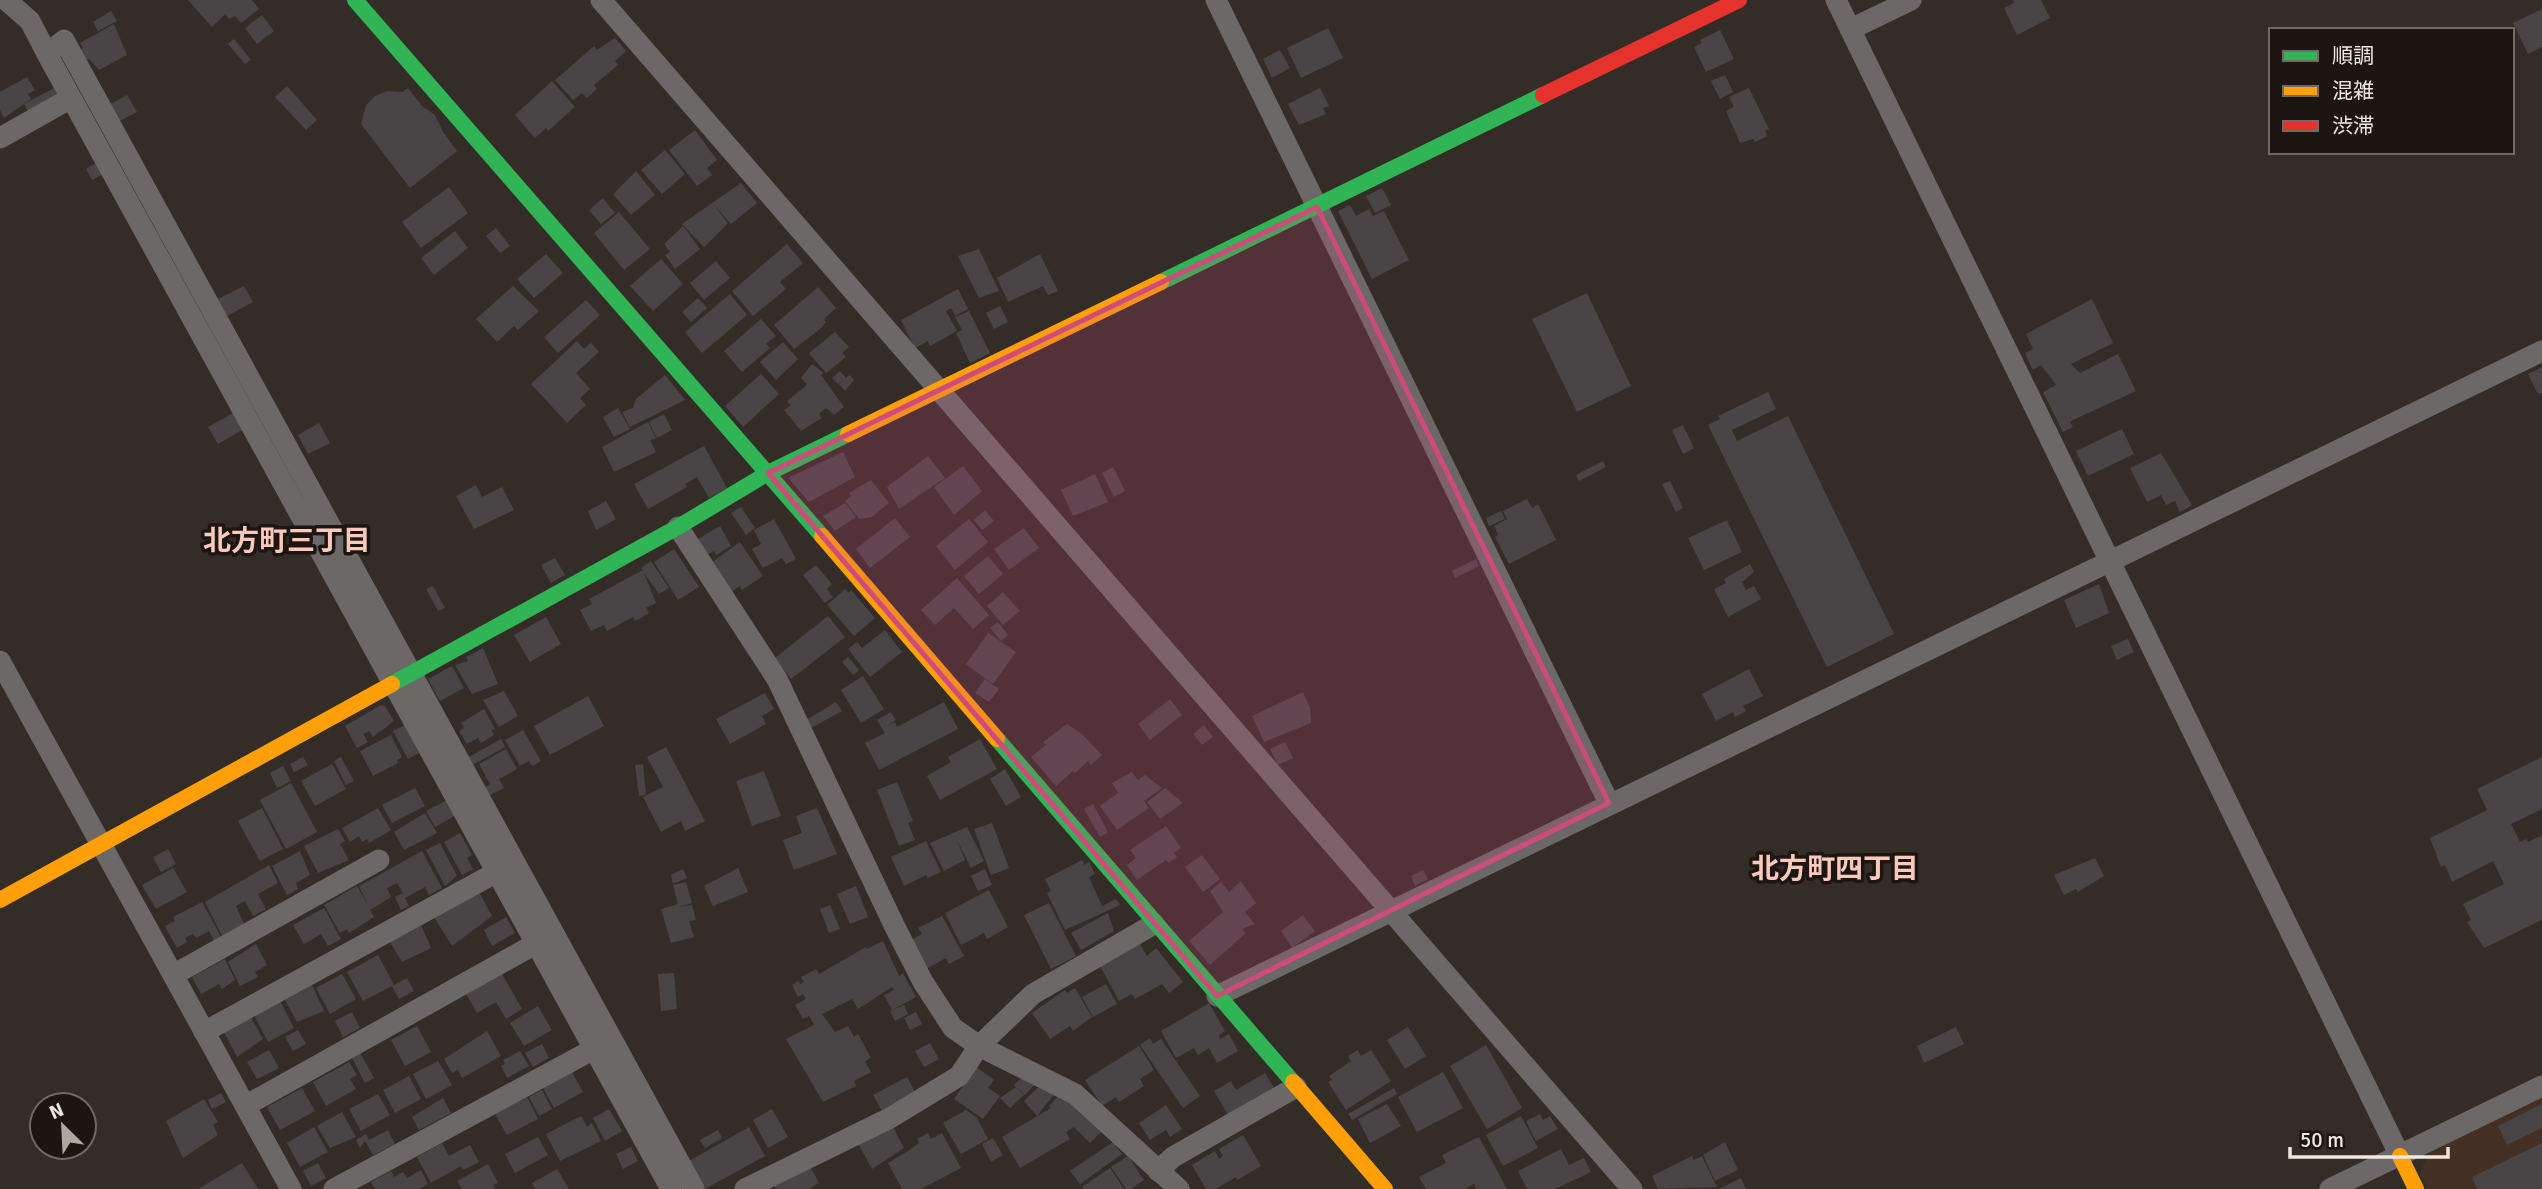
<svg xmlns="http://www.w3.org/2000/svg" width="2542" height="1189" font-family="Signika,'Noto Sans JP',sans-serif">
<rect width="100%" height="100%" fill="#342c27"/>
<path fill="#442f24" d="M2542 1096V1189H2428L2420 1173 2430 1150Z"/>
<path fill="#494546" d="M188 0H252L259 9 241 23 235 16 229 19 225 14 212 27Z
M2013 0H2041L2050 18 2017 35 2004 8 2014 3Z
M2542 9V47L2528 54 2513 23Z
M111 11 117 21 98 31 93 22Z
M262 15 274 31 257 44 245 28Z
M114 24 127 55 99 70 89 59 84 61 78 50 83 48 80 43Z
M1328 28 1343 58 1301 78 1287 48Z
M1720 30 1734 59 1706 72 1694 47 1702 43 1700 40Z
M615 38 626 51 615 61 618 65 594 85 597 89 587 98 582 93 573 100 555 80 594 46 597 50Z
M234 39 251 60 245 64 228 44Z
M1280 50 1290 68 1272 78 1263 59Z
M1725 75 1733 92 1720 99 1711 81Z
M27 77 35 90 28 94 31 99 4 118 0 110V92Z
M552 81 575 107 548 131 546 128 535 138 515 115Z
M287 86 317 120 306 130 275 97Z
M54 88 57 94 28 111 24 104Z
M408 88 422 106 435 115 443 132 457 151 410 188 361 124 366 105 375 96 387 91 402 92Z
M1320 88 1329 106 1323 108 1326 114 1299 125 1288 104Z
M1749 88 1769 129 1765 131 1767 136 1755 142 1753 139 1740 143 1726 111 1734 107 1729 97Z
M127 95 137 112 118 122 109 105Z
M695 130 717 160 707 168 712 175 697 186 669 150Z
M665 150 685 174 662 194 641 170Z
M97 162 103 174 92 180 86 169Z
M636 171 655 195 631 215 613 194Z
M741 183 757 203 731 224 713 204 728 223 704 247 682 224Z
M449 187 468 213 421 248 402 222Z
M1382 188 1391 205 1375 213 1366 196Z
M603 198 615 213 601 224 589 210Z
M1350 205 1356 216 1369 209 1373 216 1384 211 1409 260 1372 279 1338 211Z
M619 212 650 249 624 270 594 233Z
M683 226 700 249 675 269 665 255 670 252 664 244Z
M496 228 510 246 500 253 486 236Z
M455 231 468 248 434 275 421 258Z
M787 244 803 263 780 282 786 289 753 316 732 291Z
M979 249 999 291 979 298 958 256Z
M546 254 563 273 534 298 517 279Z
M1040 254 1058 291 1048 295 1043 286 1008 302 997 278Z
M661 259 683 284 653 311 630 286Z
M716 261 730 278 704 300 690 283Z
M244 286 253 302 227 316 218 299Z
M513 286 539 311 518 330 514 326 497 342 476 319Z
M818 287 836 308 824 319 826 322 820 329 794 349 774 325Z
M958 289 968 309 955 316 951 308 946 311 957 331 930 346 928 341 915 348 901 320Z
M1587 293 1631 386 1577 412 1532 319Z
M730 294 747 315 702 353 685 332Z
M698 298 707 308 691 322 682 312Z
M2092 299 2113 343 2071 364 2080 373 2118 354 2136 391 2073 420 2070 422 2073 427 2063 432 2043 392 2056 385 2041 365 2033 370 2025 353 2033 349 2026 334Z
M586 300 600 315 558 353 544 337Z
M1000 306 1008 322 994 329 986 313Z
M969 311 990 353 970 363 956 333 962 330 955 317Z
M761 319 776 336 766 344 770 348 742 372 724 351Z
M835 332 849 347 842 353 846 357 826 373 809 353Z
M577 341 584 349 591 343 599 352 576 373 590 389 580 398 586 405 567 423 531 384Z
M783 342 798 359 776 380 760 362Z
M812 364 824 373 821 375 844 407 834 415 826 408 819 414 822 418 801 431 784 410 791 405 787 401 807 385 801 378Z
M2542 367V393L2538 394 2528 374Z
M840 371 846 378 850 375 854 380 845 391 839 384 844 379 838 384 832 378Z
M761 374 779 394 743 427 725 406Z
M665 375 685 400 630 427 622 412 633 408 636 399Z
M1768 392 1776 409 1732 430 1737 441 1788 416 1894 634 1827 667 1708 425 1720 419 1718 416Z
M618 408 630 429 614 437 603 417Z
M233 413 242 430 218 444 208 427Z
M664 414 672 430 657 438 649 422Z
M648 422 656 438 650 440 656 452 614 472 602 447Z
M319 423 330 443 308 454 298 435Z
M1683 425 1694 448 1683 454 1672 430Z
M2122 429 2134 454 2088 476 2076 451Z
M704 446 727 488 709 498 697 477 685 484 687 487 648 509 634 484Z
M843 452 855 477 809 502 788 478Z
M2161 453 2192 505 2180 512 2175 501 2166 505 2161 495 2147 502 2130 468Z
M928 456 945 478 899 509 887 487Z
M1603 461 1606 467 1579 481 1576 475Z
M963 466 982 491 954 515 934 487Z
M1113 467 1125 491 1114 497 1102 473Z
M1095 474 1108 502 1073 516 1061 490Z
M871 480 889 503 872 517 859 519 845 501 851 496 849 493Z
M1670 481 1683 508 1676 512 1662 484Z
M476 485 482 497 502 487 514 510 474 529 456 496Z
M1527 499 1532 508 1538 504 1556 540 1509 564 1495 537 1498 535 1494 526 1507 519 1503 511Z
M606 501 616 519 596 530 588 511Z
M845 503 856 517 835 531 823 516Z
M741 507 755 528 746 535 731 513Z
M985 510 994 521 982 530 974 520Z
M1501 511 1505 519 1489 526 1486 518Z
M895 518 910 537 870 568 856 549Z
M774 519 796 559 786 564 782 558 763 568 752 549 761 544 754 530Z
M969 519 988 542 955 570 936 546Z
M1727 520 1742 552 1704 570 1688 538Z
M720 526 731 546 716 555 714 551 707 555 698 539Z
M1024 528 1039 548 1009 570 994 549Z
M740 542 763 576 742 590 740 586 731 592 711 563Z
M674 549 699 587 678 600 654 562Z
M988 556 1003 574 979 594 964 576Z
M555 558 565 575 551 583 541 565Z
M1476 559 1479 566 1455 578 1452 571Z
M651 561 669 588 659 594 644 573 656 603 646 608 649 613 635 621 633 617 607 631 604 625 591 631 580 610 592 604 589 599 643 570 641 568Z
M1750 564 1754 572 1742 582 1746 590 1754 586 1761 599 1728 617 1714 589 1726 583 1724 579Z
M816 565 832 584 827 589 833 597 825 603 803 575Z
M957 578 989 615 973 629 954 608 935 625 921 610Z
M2099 584 2109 613 2076 628 2064 600Z
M433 586 445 608 438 611 426 589Z
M845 589 849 593 851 590 875 618 854 636 827 605Z
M1003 592 1020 611 1003 625 987 606Z
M828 616 845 637 791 679 775 658Z
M546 617 561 644 530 662 514 635Z
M998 622 1008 635 1001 641 990 628Z
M885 630 902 652 870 677 848 649 857 642 862 648Z
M988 633 1016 652 993 684 966 664Z
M2128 639 2134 652 2117 660 2111 646Z
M483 648 498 684 472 694 455 665 468 661 466 657Z
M848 657 859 670 853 675 842 662Z
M452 666 464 688 440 701 428 679Z
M1749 669 1763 696 1743 706 1746 711 1735 717 1733 712 1716 721 1702 694Z
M863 676 884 709 861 723 841 690Z
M985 679 999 689 989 702 975 693Z
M504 691 518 716 499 727 483 700Z
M1303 692 1310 708 1311 723 1264 742 1252 716Z
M765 693 774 709 762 716 766 724 730 744 716 719Z
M588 696 604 726 550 755 534 726Z
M1170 699 1182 715 1150 740 1138 724Z
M836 702 842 711 811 728 806 720Z
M944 702 958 729 879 770 865 743 885 733 877 720 891 712 896 720 886 726 895 722 897 727Z
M381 705 385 706 394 721 373 737 369 731 363 734 368 742 357 748 345 726Z
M484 709 495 729 491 730 494 735 481 743 478 738 467 744 459 731 464 728 461 723Z
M1067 724 1082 734 1102 755 1091 765 1088 761 1075 773 1073 771 1056 786 1031 757 1046 745 1043 742Z
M405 725 419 753 408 759 393 731Z
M1204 725 1213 737 1202 745 1193 734Z
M523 730 541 761 532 766 529 761 520 766 505 740Z
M391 735 402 757 397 760 398 763 373 776 360 751Z
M501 739 505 747 471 766 467 758Z
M980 739 997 769 940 800 927 776 951 762 948 757Z
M1285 742 1293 758 1278 765 1270 749Z
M666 747 705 821 685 831 681 821 661 832 643 797 663 787 647 757Z
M506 749 517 769 499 779 504 788 488 796 483 788 490 784 479 764Z
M303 757 308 765 294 772 290 764Z
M341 757 354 781 346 785 334 761Z
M2542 757V809L2511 824 2520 842 2526 839 2528 842 2542 835V920L2484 948 2467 922 2471 920 2463 904 2504 884 2493 861 2452 882 2445 865 2441 867 2430 838 2487 810 2477 789Z
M332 764 346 789 315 806 301 781Z
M643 764 646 795 639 796 635 765Z
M283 766 291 781 277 788 270 773Z
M1005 769 1021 797 1006 806 990 779Z
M764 771 781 816 752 826 736 781Z
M1132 772 1138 780 1145 775 1162 788 1144 801 1149 808 1117 830 1100 806 1118 793 1112 783Z
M897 782 913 821 908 823 915 840 899 846 877 790Z
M291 783 317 832 286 849 260 800Z
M415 788 425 806 392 823 382 805Z
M1165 788 1183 803 1160 819 1147 802Z
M447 800 456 815 435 827 426 811Z
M1093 804 1108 832 1100 837 1084 809Z
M262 808 283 849 260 861 238 821Z
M378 808 391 830 369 843 367 839 362 842 359 836 350 842 342 828Z
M817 808 837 854 794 870 783 840 802 833 796 816Z
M425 813 437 833 404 850 394 832Z
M992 823 1009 868 991 875 974 829Z
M1166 826 1181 848 1174 853 1177 857 1168 863 1166 860 1137 880 1127 865 1136 858 1130 850Z
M967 827 984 861 971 868 957 840 965 860 944 871 930 843Z
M338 829 345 841 340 844 349 860 318 873 304 846Z
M460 833 472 855 467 858 473 869 462 875 444 842Z
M926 841 941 872 928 878 926 875 904 886 891 857Z
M440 843 457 876 445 886 426 850Z
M168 849 176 864 161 872 153 857Z
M300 851 310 875 296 883 298 889 287 895 272 866Z
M422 851 442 888 429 895 425 887 405 898 409 906 401 910 395 897 403 893 397 883 387 888 391 897 370 910 374 917 349 933 347 929 340 933 324 905 357 886 368 905 359 886Z
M1202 855 1220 879 1203 892 1185 867Z
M2095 858 2104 876 2078 892 2076 889 2064 895 2054 875Z
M1082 860 1084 865 1089 862 1095 874 1089 877 1102 906 1116 899 1120 905 1065 930 1047 893 1051 891 1045 879Z
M269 865 278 883 258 894 266 909 253 916 245 901 236 906 244 924 222 936 205 902Z
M173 868 187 892 156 909 142 885Z
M738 868 748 892 713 906 704 886Z
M683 869 687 878 673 884 671 875Z
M985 869 992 885 978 891 971 876Z
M1423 870 1428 879 1415 886 1411 876Z
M1241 881 1256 903 1245 912 1255 924 1242 929 1246 933 1210 965 1189 941 1223 912 1210 891 1221 882 1229 892Z
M686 882 692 903 678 907 692 905 696 920 689 921 694 937 671 943 661 909 678 904 673 885Z
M856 886 868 917 850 924 837 894Z
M989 890 1008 927 987 939 984 933 961 945 945 913Z
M479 892 492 916 452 946 434 917Z
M202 902 221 937 214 941 209 931 196 938 193 934 185 938 187 942 177 948 165 926 175 921 173 917Z
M1049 903 1076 956 1051 969 1024 915Z
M830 905 840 929 829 933 820 909Z
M324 908 341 939 328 946 321 934 304 944 293 925Z
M1108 913 1114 931 1081 950 1071 933Z
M1303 915 1315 931 1292 948 1281 931Z
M942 916 964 956 949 964 946 958 924 970 909 941 922 934 918 928Z
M506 917 515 933 492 946 484 930Z
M421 925 431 948 402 962 390 942Z
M1138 940 1147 956 1156 948 1183 982 1169 993 1162 984 1135 999 1132 994 1119 1001 1098 962Z
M883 941 899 976 903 973 916 997 892 1010 884 995 894 990 892 987 858 1009 852 999 822 1014 835 1032 848 1026 854 1037 858 1034 871 1058 865 1061 871 1072 854 1081 856 1086 823 1102 786 1039 814 1025 809 1016 803 1019 795 1005 806 999 803 994 798 997 792 985 798 981 800 984 804 982 801 977 816 969 819 974 866 947 867 949Z
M256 944 267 965 255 972 258 977 240 986 228 962Z
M378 955 394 985 363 1001 347 972Z
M225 959 235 980 222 989 219 984 201 994 192 977Z
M674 973 677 1009 661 1011 658 974Z
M342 974 356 999 330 1014 316 988Z
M502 974 522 1009 506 1019 496 1002 477 1013 466 994Z
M407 978 414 991 399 999 392 986Z
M1106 984 1117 1004 1093 1017 1082 997Z
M312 985 324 1011 297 1022 285 1000Z
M1075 988 1092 1017 1073 1031 1070 1026 1050 1039 1032 1013 1065 990 1067 993Z
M280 1001 294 1028 268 1042 254 1015Z
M1209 1003 1225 1031 1219 1035 1220 1039 1229 1034 1238 1051 1217 1063 1209 1048 1198 1055 1194 1048 1176 1058 1161 1031Z
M904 1005 908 1014 895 1021 890 1011Z
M538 1006 552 1030 524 1046 510 1023Z
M352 1012 360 1028 343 1037 335 1021Z
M916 1012 922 1024 910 1030 904 1018Z
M251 1017 263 1039 237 1057 224 1032Z
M417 1026 431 1052 405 1066 391 1040Z
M1408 1027 1426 1056 1405 1069 1387 1040Z
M1956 1027 1964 1044 1924 1063 1917 1046Z
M298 1030 306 1044 293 1051 285 1037Z
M487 1031 501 1056 462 1078 458 1070 452 1073 444 1059Z
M1150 1038 1153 1044 1161 1039 1200 1096 1183 1108 1140 1045Z
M930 1043 939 1059 924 1067 915 1051Z
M542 1044 549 1058 533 1067 525 1053Z
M1486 1045 1522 1108 1487 1129 1450 1066Z
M1139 1046 1154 1070 1140 1079 1144 1086 1119 1102 1116 1097 1102 1106 1085 1080Z
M269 1050 279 1068 257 1079 247 1062Z
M1358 1050 1361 1056 1371 1050 1391 1081 1346 1110 1328 1082 1332 1080 1329 1076 1351 1061 1348 1056Z
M359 1051 374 1078 365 1083 351 1056Z
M520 1051 529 1066 507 1078 501 1066 505 1064 503 1060Z
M438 1061 452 1085 426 1099 413 1074Z
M349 1062 357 1075 350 1079 356 1089 326 1106 313 1082Z
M976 1067 994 1080 988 1088 1000 1096 983 1119 954 1099Z
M571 1070 583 1092 554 1108 542 1086Z
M1443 1072 1463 1108 1417 1132 1398 1097Z
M1026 1073 1037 1082 1025 1095 1014 1085Z
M1265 1073 1277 1093 1231 1120 1214 1091 1231 1081 1236 1090Z
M409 1076 421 1099 395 1113 383 1090Z
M907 1077 916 1094 882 1111 873 1095Z
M1045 1081 1056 1092 1037 1116 1024 1101Z
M1016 1087 1024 1095 1010 1108 1000 1098Z
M302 1088 315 1111 280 1130 267 1107Z
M1394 1088 1397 1094 1352 1120 1348 1114Z
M542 1090 552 1109 539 1116 529 1097Z
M221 1093 226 1102 212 1109 208 1100Z
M1061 1093 1103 1130 1090 1143 1074 1127 1066 1132 1070 1139 1020 1168 1002 1137 1051 1108 1049 1106Z
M378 1094 390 1115 361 1131 349 1109Z
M527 1097 538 1119 507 1135 495 1114Z
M443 1098 451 1113 419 1130 412 1117Z
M204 1099 218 1122 213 1125 218 1135 183 1158 166 1121Z
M1387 1104 1401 1126 1370 1143 1358 1119Z
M2542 1104V1128L2507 1145 2498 1126Z
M1166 1105 1182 1129 1170 1137 1166 1130 1150 1140 1139 1123Z
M609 1109 622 1131 605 1141 593 1118Z
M772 1109 788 1137 768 1148 753 1120Z
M966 1110 977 1118 988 1139 961 1154 943 1123Z
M342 1112 356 1137 330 1148 317 1126Z
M1540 1114 1543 1120 1550 1116 1558 1129 1536 1141 1526 1121Z
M581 1116 587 1127 592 1123 601 1141 560 1161 546 1134Z
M1521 1116 1538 1148 1503 1166 1486 1135Z
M314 1127 328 1152 300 1167 287 1143Z
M749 1127 765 1156 705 1189 689 1161Z
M893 1127 904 1148 872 1169 858 1143Z
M388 1130 395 1144 373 1155 365 1141 360 1148 356 1140 366 1134 369 1140Z
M718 1130 722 1138 705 1148 700 1140Z
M928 1133 931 1139 942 1133 961 1168 921 1189H902L888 1163 908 1151 919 1143 917 1139Z
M1243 1135 1261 1166 1237 1180 1236 1177 1216 1189H1206L1192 1165 1215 1151 1219 1159 1223 1156 1219 1149Z
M538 1137 548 1155 515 1173 505 1154Z
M1479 1137 1507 1189H1476L1474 1184 1465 1189H1426L1419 1177 1446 1163 1442 1155Z
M993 1138 1003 1155 991 1162 982 1144Z
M1113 1142 1122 1154 1080 1184 1070 1171Z
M1725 1142 1738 1170 1715 1181 1703 1155Z
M442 1143 449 1156 470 1145 479 1162 463 1170 461 1166 431 1183 417 1157Z
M2542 1143V1189H2477L2472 1177Z
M631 1147 638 1161 623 1169 616 1154Z
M1561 1149 1569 1165 1584 1158 1591 1172 1555 1189H1527L1518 1171Z
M1128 1156 1144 1180 1131 1189H1126L1111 1167Z
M1692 1156 1694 1160 1702 1156 1717 1187 1658 1189 1652 1176Z
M242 1163 258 1189H198Z
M318 1163 326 1178 311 1186 303 1171Z
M488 1164 498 1183 493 1185 495 1189H462L457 1181Z
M809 1164 819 1183 809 1189H776L773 1183Z
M1110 1168 1124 1189H1084L1082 1187Z
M557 1169 569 1189H535L532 1183Z
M421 1170 428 1184 419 1189H375L371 1182 391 1171 394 1177 403 1172 407 1178Z
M1741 1178 1746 1189H1719Z"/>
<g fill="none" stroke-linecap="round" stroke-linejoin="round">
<path stroke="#6b6867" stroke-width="21" d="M6 0 30 21 47 54 64 40 694 1189
M601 0 1632 1189
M1216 0 1609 803
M1836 0 2400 1156
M1851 29 1911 0
M47 54 671 1189
M0 138 71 98
M678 527 777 679 894 925 923 982 953 1028 979 1046 1075 1094 1179 1189
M0 661 291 1189
M173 975 379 860
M1217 996 2542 351
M204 1032 497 872
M245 1106 537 943
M1158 1171 1173 1157 1296 1087
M334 1189 594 1049
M745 1189 890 1118 959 1076 979 1046 1033 994 1154 924
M2330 1189 2542 1086"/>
<path stroke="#30b455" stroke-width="16" d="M355 0 822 536
M1161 282 1543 95
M392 684 678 527 768 473 848 434
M997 739 1293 1082"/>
<path stroke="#ff9f0a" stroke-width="16" d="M848 434 1161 282
M822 536 997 739
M0 900 392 684
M1293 1082 1385 1189
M2400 1156 2416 1189"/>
<path stroke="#e5322d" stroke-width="16" d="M1543 95 1739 0"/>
</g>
<path fill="#ce4c7c" fill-opacity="0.2" stroke="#ce4c7c" stroke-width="5" stroke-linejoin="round" d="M1317 207 1609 803 1217 996 768 473Z"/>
<g text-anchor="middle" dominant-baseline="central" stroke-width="7" stroke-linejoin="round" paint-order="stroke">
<g font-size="28" font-weight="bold" fill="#fbc9bc" stroke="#1c1511">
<text x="287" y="541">北方町三丁目</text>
<text x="1835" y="869">北方町四丁目</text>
</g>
</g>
<rect x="2269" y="28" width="245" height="126" fill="#1c1511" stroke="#716964" stroke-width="2"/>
<rect x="2283" y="51" width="35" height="10" fill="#30b455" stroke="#716964" stroke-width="2"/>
<text x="2332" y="63" font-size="21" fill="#f1e7e1">順調</text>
<rect x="2283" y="86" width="35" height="10" fill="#ff9f0a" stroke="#716964" stroke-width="2"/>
<text x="2332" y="98" font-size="21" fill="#f1e7e1">混雑</text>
<rect x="2283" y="121" width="35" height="10" fill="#e5322d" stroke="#716964" stroke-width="2"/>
<text x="2332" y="133" font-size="21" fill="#f1e7e1">渋滞</text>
<g transform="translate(63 1126) rotate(336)"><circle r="33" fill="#1c1511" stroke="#716964" stroke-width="2"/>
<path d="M0-5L12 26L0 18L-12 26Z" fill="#afa6a0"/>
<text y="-10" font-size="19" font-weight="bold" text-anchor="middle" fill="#f1e7e1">N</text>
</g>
<path d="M2290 1147v10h158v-10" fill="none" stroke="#f1e7e1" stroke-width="3.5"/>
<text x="2300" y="1147" font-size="21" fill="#f1e7e1" stroke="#1c1511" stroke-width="5" paint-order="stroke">50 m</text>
</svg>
